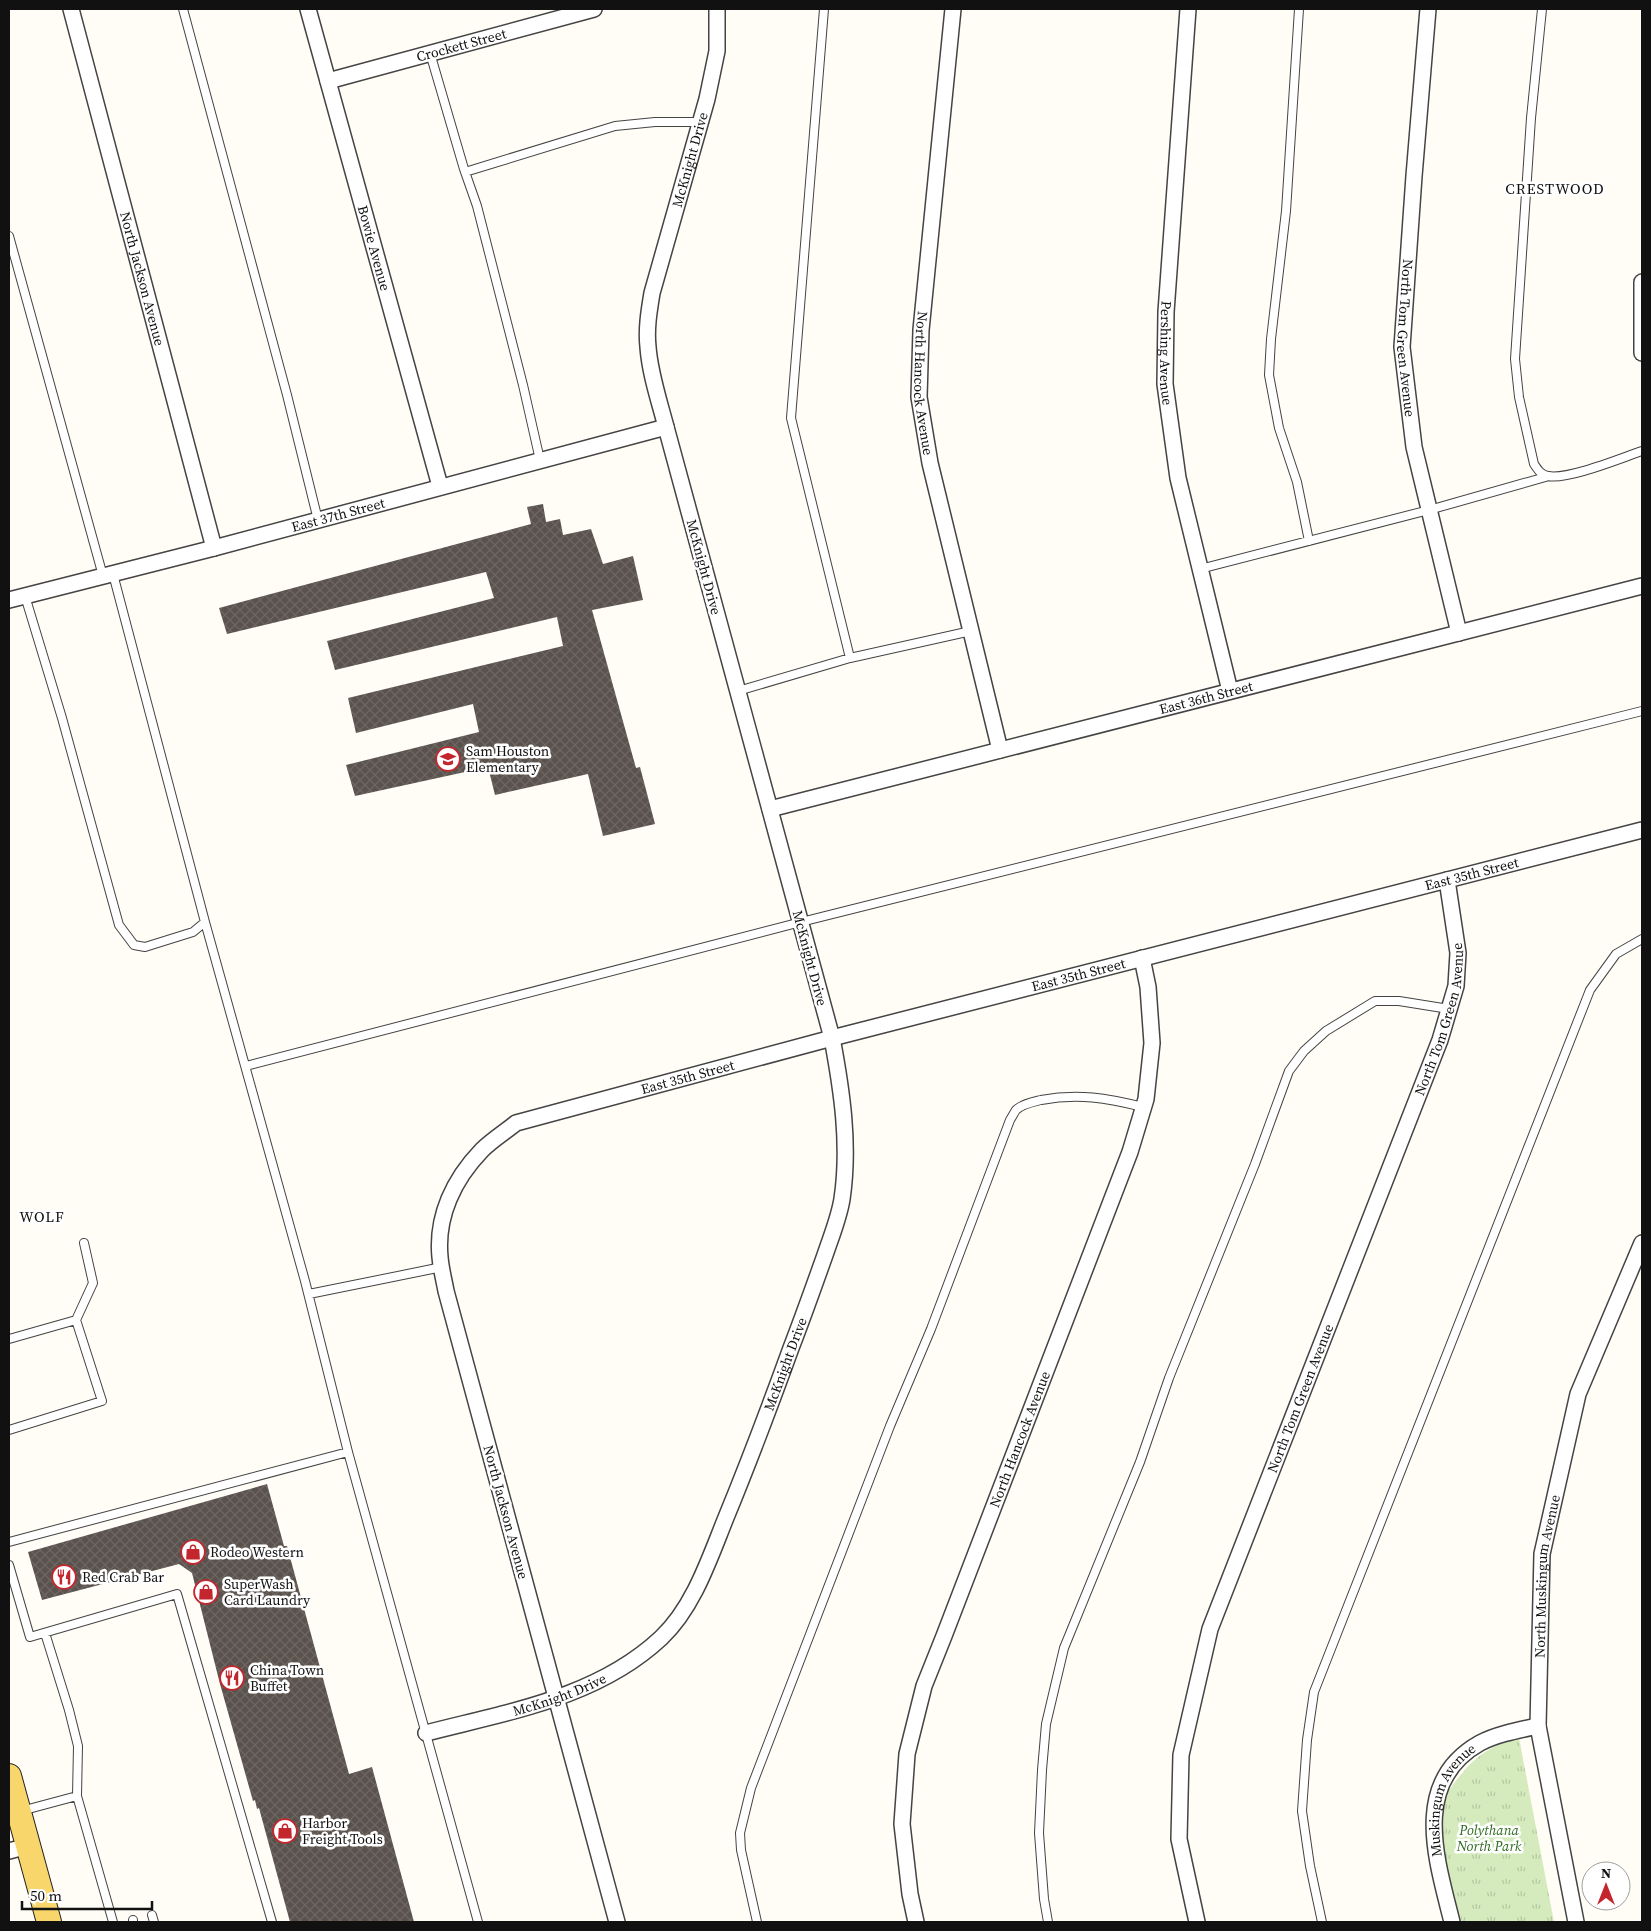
<svg xmlns="http://www.w3.org/2000/svg" width="1651" height="1931" font-family="'Source Serif 4',serif">
<defs>
<pattern id="park-tufts" width="24" height="20" patternUnits="userSpaceOnUse" patternTransform="scale(1.25)"><rect width="24" height="20" fill="#d5ebbd"/><path d="M3 7l-1-3M5 7V3M7 7l1-3M15 17l-1-3M17 17v-4M19 17l1-3" fill="none" stroke="#b6c8a1"/></pattern>
<pattern id="building-cross-hatch" width="8" height="8" patternUnits="userSpaceOnUse" patternTransform="scale(1.25)"><rect width="8" height="8" fill="#5a524d"/><path d="M0 0l8 8M0 8l8-8" fill="none" stroke="#6d6662"/></pattern>
</defs>
<rect width="100%" height="100%" fill="#fffdf5"/>
<path fill="url(#park-tufts)" d="M1519 1738 1554 1922H1462C1455 1897 1432 1829 1441 1806 1446 1793 1455 1781 1464 1771 1477 1755 1498 1742 1519 1738Z"/>
<path fill="url(#building-cross-hatch)" d="M543 504 546 522 560 519 563 535 591 529 603 564 633 556 643 600 592 610 636 768 640 767 655 824 603 836 588 774 495 795 488 767 355 796 346 765 479 732 473 704 356 733 348 698 563 646 557 617 335 670 327 641 494 598 486 572 227 634 219 608 531 524 527 507Z
M267 1484 284 1546H287L349 1774 372 1767 414 1922H290L259 1808 257 1809 255 1800 253 1801 220 1684 192 1573 179 1564 42 1600 28 1552Z"/>
<g fill="none" stroke-linecap="round" stroke-linejoin="round">
<g stroke="#444" stroke-width="10">
<path id="lane" d="M183 9 287 395 318 520
M824 9 791 418 850 658
M1299 9 1286 211 1271 339 1269 375 1279 428 1297 482 1309 541
M1542 9 1531 118 1515 359 1519 397 1534 464C1538 470 1541 475 1548 476 1568 480 1621 458 1642 451
M430 53 464 169 477 206 523 385 540 460
M465 172 615 126 655 122H701
M9 236 103 576
M1200 569 1429 510 1549 476
M25 596 62 718 119 925 134 945 145 947 193 932 205 922 113 574
M738 691 850 658 971 631
M205 922 305 1281 348 1452
M246 1066 801 922 1642 711
M309 1294 442 1267
M76 1320 93 1283 84 1243
M9 1339 76 1320 102 1401 9 1430
M9 1542 348 1452 478 1922
M9 1565 30 1637 177 1594 272 1922
M77 1796 113 1922
M21 1811 77 1796 78 1746 69 1710 45 1633
M152 1915 154 1922
M133 1920V1922
M757 1922 741 1850 740 1833 751 1788 890 1426 931 1329 1010 1120C1012 1117 1014 1113 1016 1110 1022 1104 1033 1102 1041 1100 1078 1093 1107 1098 1143 1107
M1048 1922 1044 1899 1039 1833 1042 1770 1046 1724 1064 1648 1140 1462 1169 1378 1255 1164 1289 1071 1304 1051 1326 1031 1375 1001H1399L1449 1009
M1322 1922 1310 1866 1302 1811 1307 1740 1314 1692 1590 990 1616 954 1642 939"/>
</g>
<g stroke="#444" stroke-width="18">
<g id="street">
<path id="s1" d="M71 9 214 548"/>
<path id="s2" d="M308 9 440 486"/>
<path id="s3" d="M953 9 921 330 919 397 930 463 1000 750"/>
<path id="s4" d="M1188 9 1166 312 1165 384 1178 478 1230 691"/>
<path id="s5" d="M1428 9 1414 176 1402 347 1414 447 1459 633"/>
<path id="s6" d="M328 81 594 9"/>
<path d="M1642 282V353"/>
<path id="s7" d="M9 600 214 548 666 427"/>
<path id="s8" d="M770 809 1642 586"/>
<path id="s9" d="M426 1733C507 1712 597 1698 661 1638 693 1608 709 1560 725 1520 748 1464 770 1406 791 1348 803 1317 814 1286 825 1255 831 1237 839 1218 842 1199 850 1145 842 1091 832 1038L666 427C659 400 650 374 648 347 646 329 649 311 652 293L707 99 717 51V9"/>
<path d="M9 1851 28 1846"/>
<path id="s10" d="M617 1922 446 1291C444 1280 441 1269 440 1257 436 1216 454 1179 482 1150 492 1140 505 1132 516 1123L832 1038 1642 830"/>
<path id="s11" d="M916 1922 910 1894 902 1824 907 1754 924 1686 944 1636 1130 1152 1146 1099 1152 1043 1148 987 1142 958"/>
<path id="s12" d="M1197 1922 1179 1839 1181 1755 1210 1629 1440 1040 1456 986 1458 953 1447 880"/>
<path id="s13" d="M1452 1922C1437 1861 1410 1782 1480 1743 1497 1734 1519 1730 1538 1726"/>
<path id="s14" d="M1576 1922 1538 1726 1542 1554 1578 1394 1642 1243"/>
</g>
</g>
<g stroke="#222" stroke-width="26">
<path id="primary" d="M9 1776 49 1922"/>
</g>
<use href="#lane" stroke="#fff" stroke-width="8"/>
<use href="#street" stroke="#fff" stroke-width="15"/>
<use href="#primary" stroke="#f9d66b" stroke-width="24"/>
</g>
<defs>
<g id="school-ring" transform="scale(1.25)"><circle r="9.5" fill="#fff" stroke="#c4262e" stroke-width="1.5"/><path d="M0-5L7-2L0 1L-7-2ZM-4 1L0 2.5L4 1V4Q0 6-4 4Z" fill="#c4262e"/></g>
<g id="shop-ring" transform="scale(1.25)"><circle r="9.5" fill="#fff" stroke="#c4262e" stroke-width="1.5"/><path d="M-5-2.5h2.3a2.7 3.5 0 0 1 5.4 0H5L5.5 6h-11ZM-1.5-2.5h3a1.5 2.3 0 0 0-3 0Z" fill="#c4262e"/></g>
<g id="restaurant-ring" transform="scale(1.25)"><circle r="9.5" fill="#fff" stroke="#c4262e" stroke-width="1.5"/><path d="M-5-6h1v4h1v-4h1v4h1v-4h1v5L-1.5 .5V6h-2V.5L-5-1ZM5-6V6H3V1.5H1.5Q1.5-4 5-6Z" fill="#c4262e"/></g>
</defs>
<g fill-rule="evenodd">
<use href="#school-ring" x="448" y="759"/>
<use href="#shop-ring" x="193" y="1552"/>
<use href="#restaurant-ring" x="64" y="1577"/>
<use href="#shop-ring" x="206" y="1592"/>
<use href="#restaurant-ring" x="232" y="1678"/>
<use href="#shop-ring" x="285" y="1831"/>
</g>
<g text-anchor="middle" dominant-baseline="central" stroke-width="5" stroke-linejoin="round" paint-order="stroke">
<g font-size="14" fill="#111" stroke="#fff">
<text stroke="none"><textPath href="#s6" startOffset="138">Crockett Street</textPath></text>
<text stroke="none"><textPath href="#s9" startOffset="1804">McKnight Drive</textPath></text>
<text stroke="none"><textPath href="#s2" startOffset="248">Bowie Avenue</textPath></text>
<text stroke="none"><textPath href="#s1" startOffset="279">North Jackson Avenue</textPath></text>
<text stroke="none"><textPath href="#s5" startOffset="330">North Tom Green Avenue</textPath></text>
<text stroke="none"><textPath href="#s4" startOffset="345">Pershing Avenue</textPath></text>
<text stroke="none"><textPath href="#s3" startOffset="376">North Hancock Avenue</textPath></text>
<text stroke="none"><textPath href="#s7" startOffset="340">East 37th Street</textPath></text>
<text transform="translate(704 567) rotate(75)">McKnight Drive</text>
<text stroke="none"><textPath href="#s8" startOffset="450">East 36th Street</textPath></text>
<text stroke="none"><textPath href="#s10" startOffset="1838">East 35th Street</textPath></text>
<text transform="translate(810 958) rotate(75)">McKnight Drive</text>
<text stroke="none"><textPath href="#s10" startOffset="1432">East 35th Street</textPath></text>
<text stroke="none"><textPath href="#s12" startOffset="951">North Tom Green Avenue</textPath></text>
<text stroke="none"><textPath href="#s10" startOffset="1028">East 35th Street</textPath></text>
<text stroke="none"><textPath href="#s9" startOffset="559">McKnight Drive</textPath></text>
<text stroke="none"><textPath href="#s12" startOffset="546">North Tom Green Avenue</textPath></text>
<text stroke="none"><textPath href="#s11" startOffset="504">North Hancock Avenue</textPath></text>
<text transform="translate(506 1512) rotate(75)">North Jackson Avenue</text>
<text stroke="none"><textPath href="#s14" startOffset="350">North Muskingum Avenue</textPath></text>
<text stroke="none"><textPath href="#s9" startOffset="139">McKnight Drive</textPath></text>
<text stroke="none"><textPath href="#s13" startOffset="129">Muskingum Avenue</textPath></text>
</g>
<g font-size="14" fill="#111" stroke="#fff" text-anchor="start">
<text x="466" y="751">Sam Houston<tspan x="466" dy="16">Elementary</tspan></text>
<text x="210" y="1552">Rodeo Western</text>
<text x="82" y="1577">Red Crab Bar</text>
<text x="224" y="1584">SuperWash<tspan x="224" dy="16">Card Laundry</tspan></text>
<text x="250" y="1670">China Town<tspan x="250" dy="16">Buffet</tspan></text>
<text x="302" y="1823">Harbor<tspan x="302" dy="16">Freight Tools</tspan></text>
</g>
<g font-size="14" font-style="italic" fill="#2f6b1f" stroke="#fff">
<text x="1489" y="1830">Polythana<tspan x="1489" dy="16">North Park</tspan></text>
</g>
<g font-size="15" letter-spacing="1" fill="#111" stroke="#fff">
<text x="1555" y="188">CRESTWOOD</text>
<text x="42" y="1216">WOLF</text>
</g>
</g>
<rect width="1651" height="1931" fill="none" stroke="#111111" stroke-width="20"/>
<g transform="translate(1606 1886)"><circle r="24" fill="#ffffff" stroke="#a0a0a0"/>
<path d="M0-4L9 19L0 12L-9 19Z" fill="#c4262e"/>
<text y="-8" font-size="14" font-weight="bold" text-anchor="middle" fill="#111111">N</text>
</g>
<path d="M22 1901v8h130v-8" fill="none" stroke="#111111" stroke-width="2.5"/>
<text x="30" y="1901" font-size="15" fill="#111111" stroke="#ffffff" stroke-width="4" paint-order="stroke">50 m</text>
</svg>
